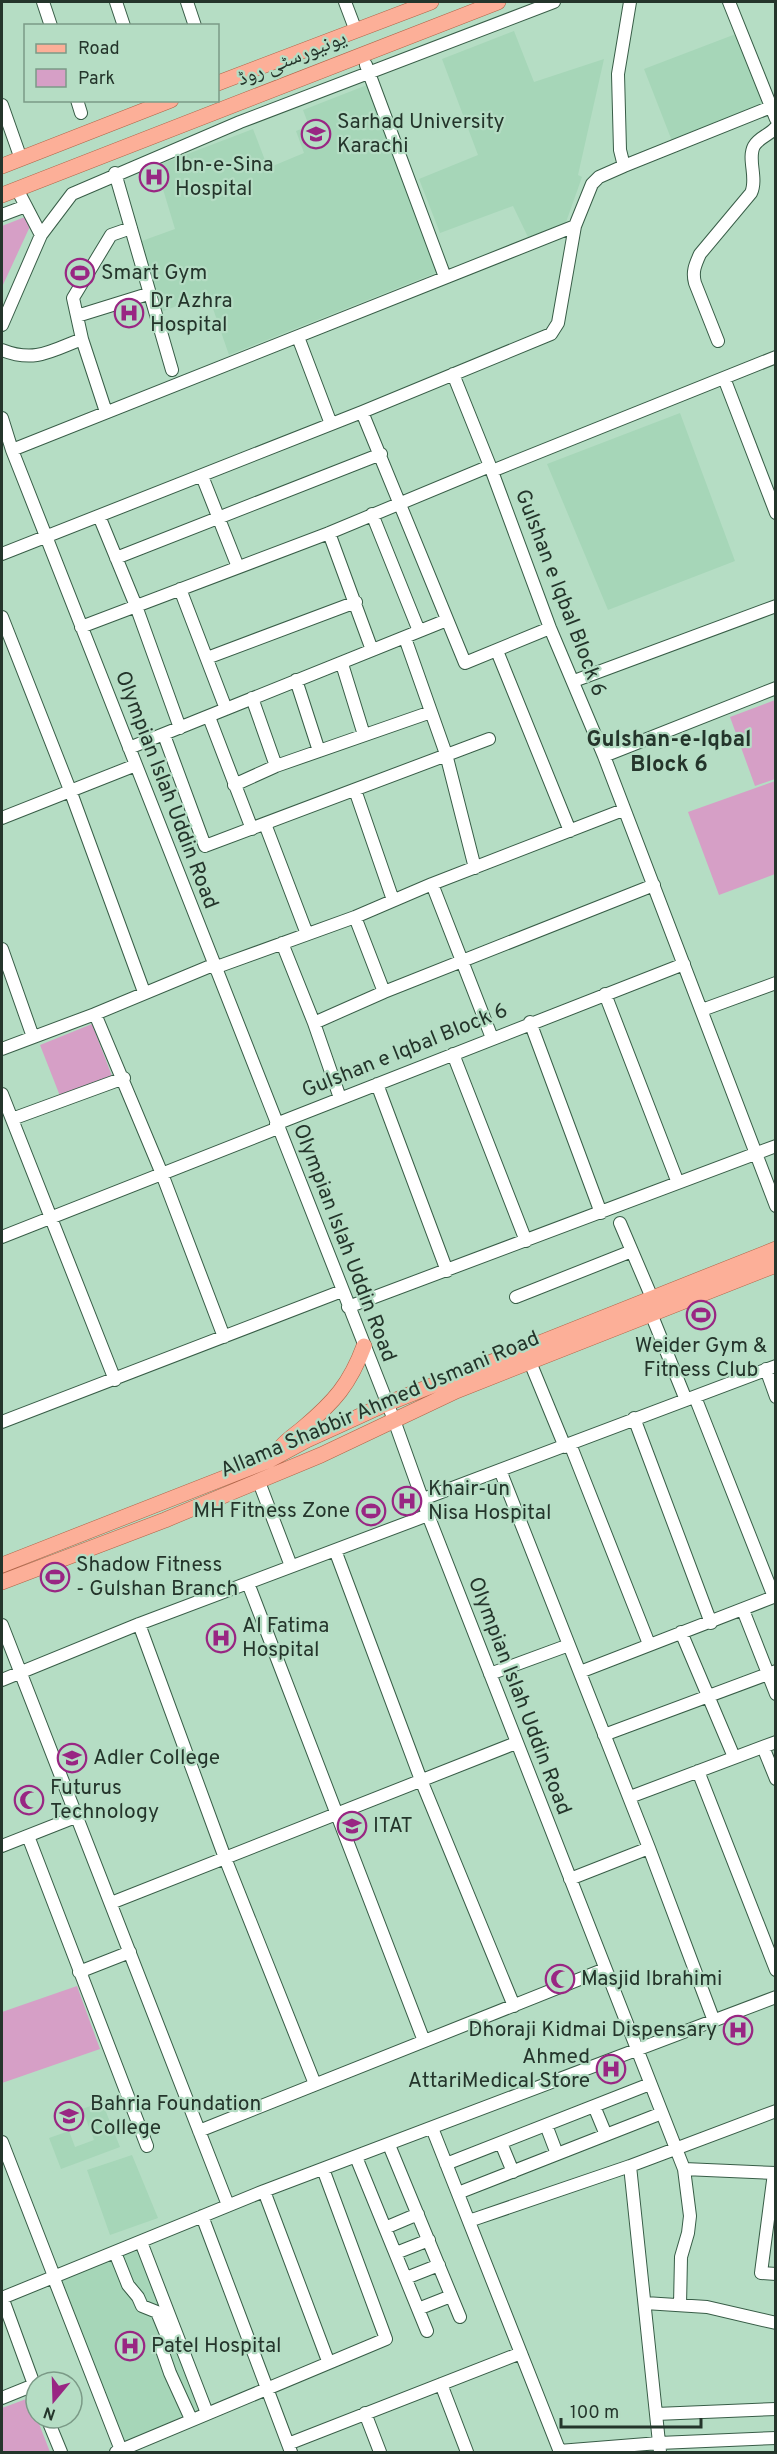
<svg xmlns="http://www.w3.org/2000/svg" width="777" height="2454" font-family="Overpass,'Noto Naskh Arabic',sans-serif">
<rect width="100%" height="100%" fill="#b5ddc4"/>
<path fill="#a6d6b8" d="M514 31 534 82 604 59 578 175 582 177 565 225 528 237 513 206 440 233 419 179 478 155 442 59Z
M741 32 771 101 672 141 644 69Z
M367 85 438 272 229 355 208 294 161 312 139 242 175 229 156 166 253 129 268 168 304 153 296 131 309 126 303 110Z
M680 413 735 561 608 610 547 464Z
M102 2102 120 2147 61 2169 49 2138 69 2131 75 2147 94 2140 82 2109Z
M132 2155 158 2218 110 2235 87 2170Z
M139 2249 203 2411 121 2443 58 2280Z"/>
<path fill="#d69fc6" d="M30 215 32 222 2 287V226Z
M775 700V779L755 786 730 717Z
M775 781V874L719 895 688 812Z
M92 1024 112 1076 60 1096 40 1045Z
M77 1986 100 2049 2 2083V2012Z
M29 2398 50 2452H2V2408Z"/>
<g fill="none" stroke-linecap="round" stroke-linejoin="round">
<g stroke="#385d47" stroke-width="14">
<path id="minor" d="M43 2 51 26
M116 2 124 26
M187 2 195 26
M345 2 356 31
M729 2 776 119
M366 65 445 277
M77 100 81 113
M2 105 21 159
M624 166 620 150 618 74 630 2
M115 173 172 370
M17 189 41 235
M2 215 26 206
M77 316 148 294
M2 325 41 235 72 194 240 122 554 2
M298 337 331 424
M718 341 695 283C692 272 695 265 700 254L751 193C758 178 747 159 754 146 759 137 770 135 776 127
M2 350C35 363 51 351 82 339
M453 374 490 466 550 628 604 756 776 1206
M724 378 776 513
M106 412 82 339 73 298 111 235 131 228
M362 412 465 663 550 628
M2 418 12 450 394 1420 428 1515 684 2169 776 2173
M12 450 575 226
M492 471 776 357
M202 476 238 567
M372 514 419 631
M99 516 136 606 180 728
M329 533 372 650
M2 554 362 412 551 334 558 323 575 226 592 184 599 177 624 166 776 105
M116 558 381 454
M180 589 226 709
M2 617 70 790 144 992
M81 627 329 533 490 466
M405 638 446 754 475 868
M497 651 570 831
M207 658 356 602
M342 664 364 735
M296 680 319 751
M574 681 776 606
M252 698 276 766
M209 717 252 829
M164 735 205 846 489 739
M129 748 447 620
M604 756 776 688
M234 785 276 766 431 712
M355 790 393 900
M2 818 136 765
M265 824 307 934
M432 884 492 1038
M355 917 384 992
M282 943 314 1023 340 1098
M2 949 33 1037
M214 968 355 917 432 884 623 810
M605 994 678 1183
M702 1010 776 983
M95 1014 162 1174 224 1337
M530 1022 601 1213
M314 1023 384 992 654 885
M2 1049 95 1014 213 965
M453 1054 526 1241
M377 1084 447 1271
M2 1094 115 1380
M12 1119 124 1078
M276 1124 684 964
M620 1223 652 1298
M2 1237 278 1128
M516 1297 632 1251
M348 1307 776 1146
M652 1316 686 1400
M530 1362 565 1447
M766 1369 776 1397
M695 1397 774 1597
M634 1418 711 1623
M2 1422 342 1291
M570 1444 649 1644
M500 1470 649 1848 714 2021
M259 1482 291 1566
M423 1499 776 1366
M335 1550 421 1780 514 2006
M248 1583 424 2041
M743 1610 776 1694
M139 1624 225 1858 315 2084
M2 1625 228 2205
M681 1632 734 1757
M580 1672 776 1596
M490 1674 569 1645
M2 1680 139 1624 428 1515
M604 1735 776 1671
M763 1747 776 1779
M698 1771 776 1970
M630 1797 776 1742
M28 1836 147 2146
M2 1846 78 1816
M570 1879 649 1848
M111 1903 516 1743
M79 1972 130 1952
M594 2106 606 2135
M546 2125 557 2154
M432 2128 560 2452
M199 2131 605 1969
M2 2142 54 2276
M501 2143 513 2172
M389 2145 460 2317
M356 2157 427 2331
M446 2164 650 2084
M630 2166 660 2452
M774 2173 761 2273 776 2274
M264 2191 328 2361
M458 2193 662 2113
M202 2216 291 2452
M469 2221 630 2166 776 2111
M385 2228 418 2214
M141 2242 207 2413
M396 2253 429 2240
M116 2255 128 2285 138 2297 142 2306 157 2312 171 2346 162 2350 170 2373 191 2419
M53 2276 121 2450 116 2452
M406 2278 439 2265
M2 2297 36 2390
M2 2298 264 2191 776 1997
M645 2303 707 2307 776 2323
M680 2305 681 2257 688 2233 690 2216 684 2169
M418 2309 451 2296
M441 2384 467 2452
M2 2398 34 2385
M365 2413 380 2452
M656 2414 776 2409
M47 2418 61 2452
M288 2444 521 2353
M121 2450 386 2339 323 2169
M559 2451 659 2443 776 2438"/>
</g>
<g stroke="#af6246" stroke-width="16">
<path id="major" d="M218 83 431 2
M2 166 171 100
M2 195 498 2
M282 1446C288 1439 296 1434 303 1428 334 1402 350 1384 364 1346
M2 1565 270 1460 307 1440 386 1404 776 1249
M2 1582 165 1520 321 1455 456 1391 776 1265"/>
</g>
<use href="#minor" stroke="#fff" stroke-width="12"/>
<use href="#major" stroke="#fcaf98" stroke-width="15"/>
</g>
<defs>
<g id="university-ring" transform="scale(1.5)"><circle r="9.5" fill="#b5ddc4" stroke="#992683" stroke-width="1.5"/><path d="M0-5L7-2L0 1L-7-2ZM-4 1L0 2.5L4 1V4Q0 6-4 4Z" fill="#992683"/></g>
<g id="hospital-ring" transform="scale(1.5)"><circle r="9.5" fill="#b5ddc4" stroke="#992683" stroke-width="1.5"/><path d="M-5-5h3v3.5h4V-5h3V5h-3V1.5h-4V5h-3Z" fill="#992683"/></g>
<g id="stadium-ring" transform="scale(1.5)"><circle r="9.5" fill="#b5ddc4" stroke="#992683" stroke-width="1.5"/><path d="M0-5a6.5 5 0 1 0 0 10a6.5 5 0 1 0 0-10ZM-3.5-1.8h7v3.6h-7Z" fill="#992683"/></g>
<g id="mosque-ring" transform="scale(1.5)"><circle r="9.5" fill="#b5ddc4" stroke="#992683" stroke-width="1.5"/><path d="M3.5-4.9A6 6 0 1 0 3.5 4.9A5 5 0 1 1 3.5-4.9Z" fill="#992683"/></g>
</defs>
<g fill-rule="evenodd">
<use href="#university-ring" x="316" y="134"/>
<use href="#hospital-ring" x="154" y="177"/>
<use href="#stadium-ring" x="80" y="273"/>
<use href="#hospital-ring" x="129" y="313"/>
<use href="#stadium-ring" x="701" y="1315"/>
<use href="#hospital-ring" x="407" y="1501"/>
<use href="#stadium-ring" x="371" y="1511"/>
<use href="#stadium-ring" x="55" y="1577"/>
<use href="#hospital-ring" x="221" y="1638"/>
<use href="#university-ring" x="72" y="1758"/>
<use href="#mosque-ring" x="29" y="1800"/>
<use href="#university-ring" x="352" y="1826"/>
<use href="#mosque-ring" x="560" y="1979"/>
<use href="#hospital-ring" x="738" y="2030"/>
<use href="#hospital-ring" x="611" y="2069"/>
<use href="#university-ring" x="69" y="2116"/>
<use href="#hospital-ring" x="130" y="2346"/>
</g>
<g text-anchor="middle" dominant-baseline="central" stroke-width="4.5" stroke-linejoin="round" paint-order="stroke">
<g font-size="21" fill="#24352b" stroke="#b5ddc4">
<text transform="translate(292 59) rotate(-22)">یونیورسٹی روڈ</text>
<text transform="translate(560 593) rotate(69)">Gulshan e Iqbal Block 6</text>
<text transform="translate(166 790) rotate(69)">Olympian Islah Uddin Road</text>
<text transform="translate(405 1051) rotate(-22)">Gulshan e Iqbal Block 6</text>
<text transform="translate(344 1243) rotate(69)">Olympian Islah Uddin Road</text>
<text transform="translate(380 1405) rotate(-23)">Allama Shabbir Ahmed Usmani Road</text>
<text transform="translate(519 1696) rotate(69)">Olympian Islah Uddin Road</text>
</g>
<g font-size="21" fill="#24352b" stroke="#b5ddc4" text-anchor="start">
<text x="337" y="122">Sarhad University<tspan x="337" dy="24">Karachi</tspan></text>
<text x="175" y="165">Ibn-e-Sina<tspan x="175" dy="24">Hospital</tspan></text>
<text x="101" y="273">Smart Gym</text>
<text x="150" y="301">Dr Azhra<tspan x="150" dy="24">Hospital</tspan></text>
<text x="701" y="1346" text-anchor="middle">Weider Gym &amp;<tspan x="701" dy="24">Fitness Club</tspan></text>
<text x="428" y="1489">Khair-un<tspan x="428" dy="24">Nisa Hospital</tspan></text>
<text x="350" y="1511" text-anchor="end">MH Fitness Zone</text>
<text x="76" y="1565">Shadow Fitness<tspan x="76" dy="24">- Gulshan Branch</tspan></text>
<text x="242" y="1626">Al Fatima<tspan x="242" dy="24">Hospital</tspan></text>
<text x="93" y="1758">Adler College</text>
<text x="50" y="1788">Futurus<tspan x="50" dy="24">Technology</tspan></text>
<text x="373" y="1826">ITAT</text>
<text x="581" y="1979">Masjid Ibrahimi</text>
<text x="717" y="2030" text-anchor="end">Dhoraji Kidmai Dispensary</text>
<text x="590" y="2057" text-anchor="end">Ahmed<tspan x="590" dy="24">AttariMedical Store</tspan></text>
<text x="90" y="2104">Bahria Foundation<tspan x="90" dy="24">College</tspan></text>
<text x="151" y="2346">Patel Hospital</text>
</g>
<g font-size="22" font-weight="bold" fill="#24352b" stroke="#b5ddc4">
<text x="669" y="740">Gulshan-e-Iqbal<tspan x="669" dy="25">Block 6</tspan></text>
</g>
</g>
<rect width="777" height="2454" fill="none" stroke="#24352b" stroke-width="6"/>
<rect x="24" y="24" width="195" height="78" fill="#b5ddc4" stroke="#7b9a87" stroke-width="1.5"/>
<rect x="36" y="44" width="30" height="9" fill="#fcaf98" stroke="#7b9a87" stroke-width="1.5"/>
<text x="78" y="54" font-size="18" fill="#24352b">Road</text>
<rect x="36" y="69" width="30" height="18" fill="#d69fc6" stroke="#7b9a87" stroke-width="1.5"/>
<text x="78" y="84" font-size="18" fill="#24352b">Park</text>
<g transform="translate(54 2400) rotate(199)"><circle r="28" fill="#b5ddc4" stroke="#7b9a87" stroke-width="1.5"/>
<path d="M0-4.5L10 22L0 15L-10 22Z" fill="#992683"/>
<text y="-9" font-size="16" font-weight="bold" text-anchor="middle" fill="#24352b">N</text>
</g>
<path d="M561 2418v9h140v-9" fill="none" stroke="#24352b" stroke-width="3"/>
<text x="570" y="2418" font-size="18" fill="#24352b" stroke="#b5ddc4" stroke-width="4.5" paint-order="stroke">100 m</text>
</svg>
